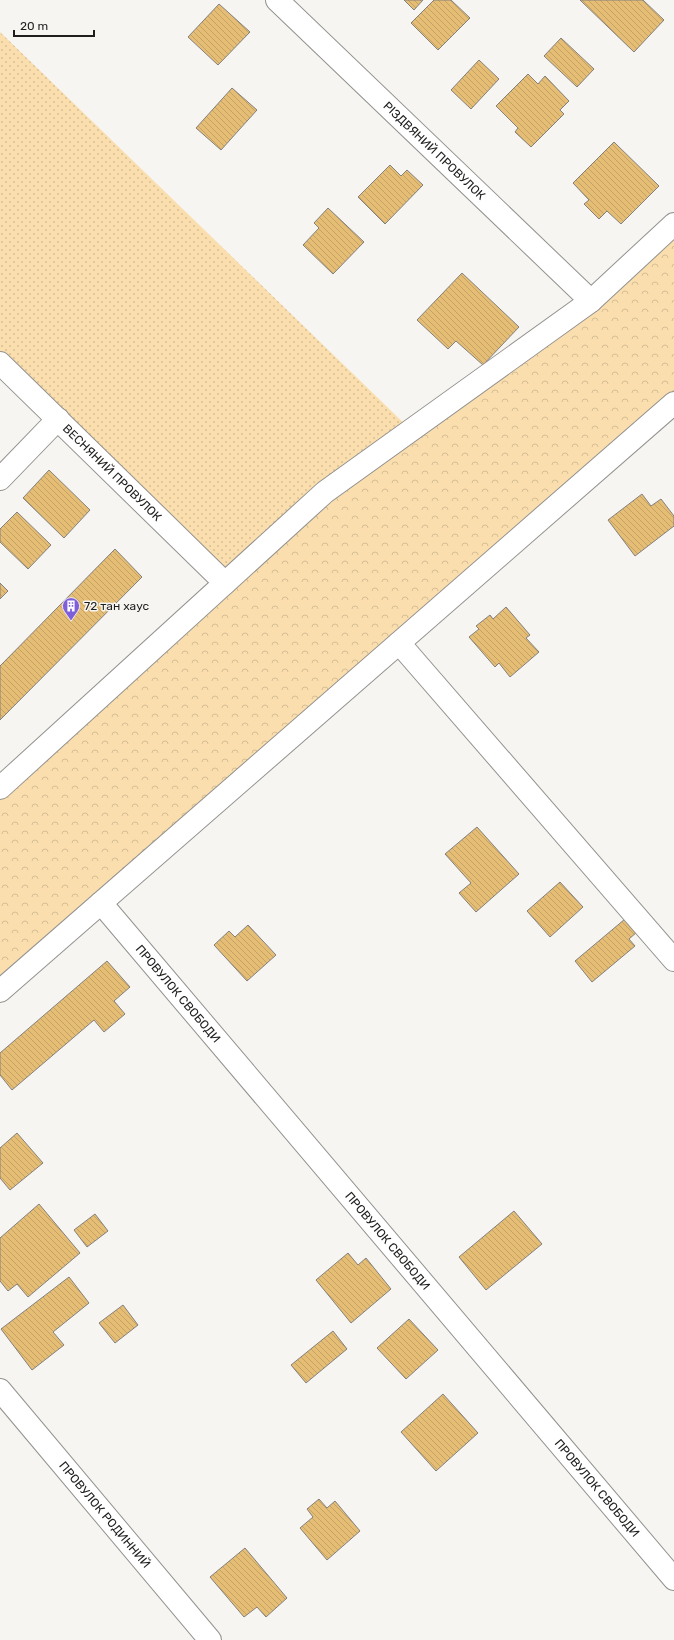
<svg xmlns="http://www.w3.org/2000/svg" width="674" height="1640" font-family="Rubik,sans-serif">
<defs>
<pattern id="grass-dots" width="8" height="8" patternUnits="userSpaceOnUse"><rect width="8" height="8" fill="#fadeae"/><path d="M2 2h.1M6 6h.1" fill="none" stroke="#d6be95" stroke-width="1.8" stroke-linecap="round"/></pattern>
<pattern id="forest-crowns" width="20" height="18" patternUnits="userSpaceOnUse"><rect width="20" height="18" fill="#fadeae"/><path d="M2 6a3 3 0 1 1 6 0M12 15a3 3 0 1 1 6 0" fill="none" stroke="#d6be95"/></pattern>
<pattern id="building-back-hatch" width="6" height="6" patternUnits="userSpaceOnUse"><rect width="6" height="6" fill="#e5bd74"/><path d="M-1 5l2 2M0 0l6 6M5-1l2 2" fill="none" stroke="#c4a264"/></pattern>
</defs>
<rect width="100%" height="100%" fill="#f7f5f2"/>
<path fill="url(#grass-dots)" d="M0 32 411 430 225 583 0 363Z"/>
<path fill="url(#forest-crowns)" d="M674 224V403L0 991V788L325 492Z"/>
<path fill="url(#building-back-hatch)" stroke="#83817e" d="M404 0H423L414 10Z
M434 0H451L470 18 438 50 411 23Z
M580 0H643L664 20 634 52Z
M219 4 250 32 218 65 188 37Z
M561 38 594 69 577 87 544 56Z
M479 60 499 79 471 109 451 90Z
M528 74 538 84 545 76 569 101 560 110 564 114 531 147 515 132 518 128 496 106Z
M232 88 257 110 221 150 196 128Z
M614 142 659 186 621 224 607 211 599 219 584 204 589 200 573 183Z
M390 165 401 176 407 170 423 185 385 224 358 197Z
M328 208 364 242 333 274 303 245 319 228 314 223Z
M462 273 519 327 483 365 456 341 448 349 417 320Z
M49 470 90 510 64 538 23 498Z
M642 494 651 506 661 499 674 516V526L635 556 608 520Z
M17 512 51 545 28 569 0 542V529Z
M115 549 142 577 0 720V666Z
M0 583 8 591 0 599Z
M506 607 530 635 526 638 539 652 510 677 499 663 495 667 469 637 479 629 476 626 490 615 493 619Z
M477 827 519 874 476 912 459 893 471 883 445 854Z
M560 882 583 907 550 937 527 911Z
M625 919 637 932 629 939 635 946 592 982 575 961Z
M248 925 276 955 247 981 214 945 229 931 235 937Z
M107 961 130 987 114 1001 125 1014 104 1032 94 1020 12 1090 0 1075V1053Z
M17 1133 43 1163 10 1190 0 1178V1148Z
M39 1204 80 1253 28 1297 17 1284 8 1291 0 1281V1238Z
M514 1211 542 1244 486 1290 459 1257Z
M95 1214 108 1231 87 1247 74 1230Z
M348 1253 358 1265 366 1258 391 1289 351 1323 316 1280Z
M69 1277 89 1303 53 1332 64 1345 32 1370 1 1329Z
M123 1305 138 1325 115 1343 99 1323Z
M409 1319 438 1350 406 1379 377 1348Z
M333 1331 347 1349 306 1383 291 1365Z
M443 1394 478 1433 436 1471 401 1432Z
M319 1499 327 1508 335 1501 360 1531 327 1560 300 1528 313 1517 307 1509Z
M245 1548 287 1598 266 1617 257 1607 244 1617 210 1577Z"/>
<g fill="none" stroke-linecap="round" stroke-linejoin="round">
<g stroke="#93928f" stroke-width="24">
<g id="minor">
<path id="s1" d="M277 0 591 301"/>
<path id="s2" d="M0 363 225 583"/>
<path d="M0 479 58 419"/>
<path d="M399 643 674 960"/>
<path d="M0 788 325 492 591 301 674 224"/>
<path id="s3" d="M101 903 674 1579"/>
<path d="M0 991 674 403"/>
<path id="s4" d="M0 1390 210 1640"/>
</g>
</g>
<use href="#minor" stroke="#fff" stroke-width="22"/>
</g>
<defs>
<g id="building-pin" transform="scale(0.9)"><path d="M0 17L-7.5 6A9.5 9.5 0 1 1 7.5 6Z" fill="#7d5fda" stroke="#f7f5f2"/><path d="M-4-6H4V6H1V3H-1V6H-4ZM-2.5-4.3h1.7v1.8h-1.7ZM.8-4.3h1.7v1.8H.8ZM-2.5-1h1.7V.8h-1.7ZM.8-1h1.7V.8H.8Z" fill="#fff"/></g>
</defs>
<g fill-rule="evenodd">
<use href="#building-pin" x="71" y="606"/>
</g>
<g text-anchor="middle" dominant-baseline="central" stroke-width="3" stroke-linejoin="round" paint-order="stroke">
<g font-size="12" fill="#1f1e1d" stroke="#f7f5f2">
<text stroke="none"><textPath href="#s1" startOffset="218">РІЗДВЯНИЙ ПРОВУЛОК</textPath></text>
<text stroke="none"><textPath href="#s2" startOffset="157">ВЕСНЯНИЙ ПРОВУЛОК</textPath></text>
<text stroke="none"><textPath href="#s3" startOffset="119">ПРОВУЛОК СВОБОДИ</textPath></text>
<text stroke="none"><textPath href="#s3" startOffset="443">ПРОВУЛОК СВОБОДИ</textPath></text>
<text stroke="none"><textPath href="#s3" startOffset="767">ПРОВУЛОК СВОБОДИ</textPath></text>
<text stroke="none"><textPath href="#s4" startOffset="163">ПРОВУЛОК РОДИННИЙ</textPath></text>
</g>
<g font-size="12" fill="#1f1e1d" stroke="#f7f5f2" text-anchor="start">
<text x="84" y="606">72 тан хаус</text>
</g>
</g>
<path d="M14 30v6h80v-6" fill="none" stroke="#1f1e1d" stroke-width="2"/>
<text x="20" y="30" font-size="12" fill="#1f1e1d" stroke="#f7f5f2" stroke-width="3" paint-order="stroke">20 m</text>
</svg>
